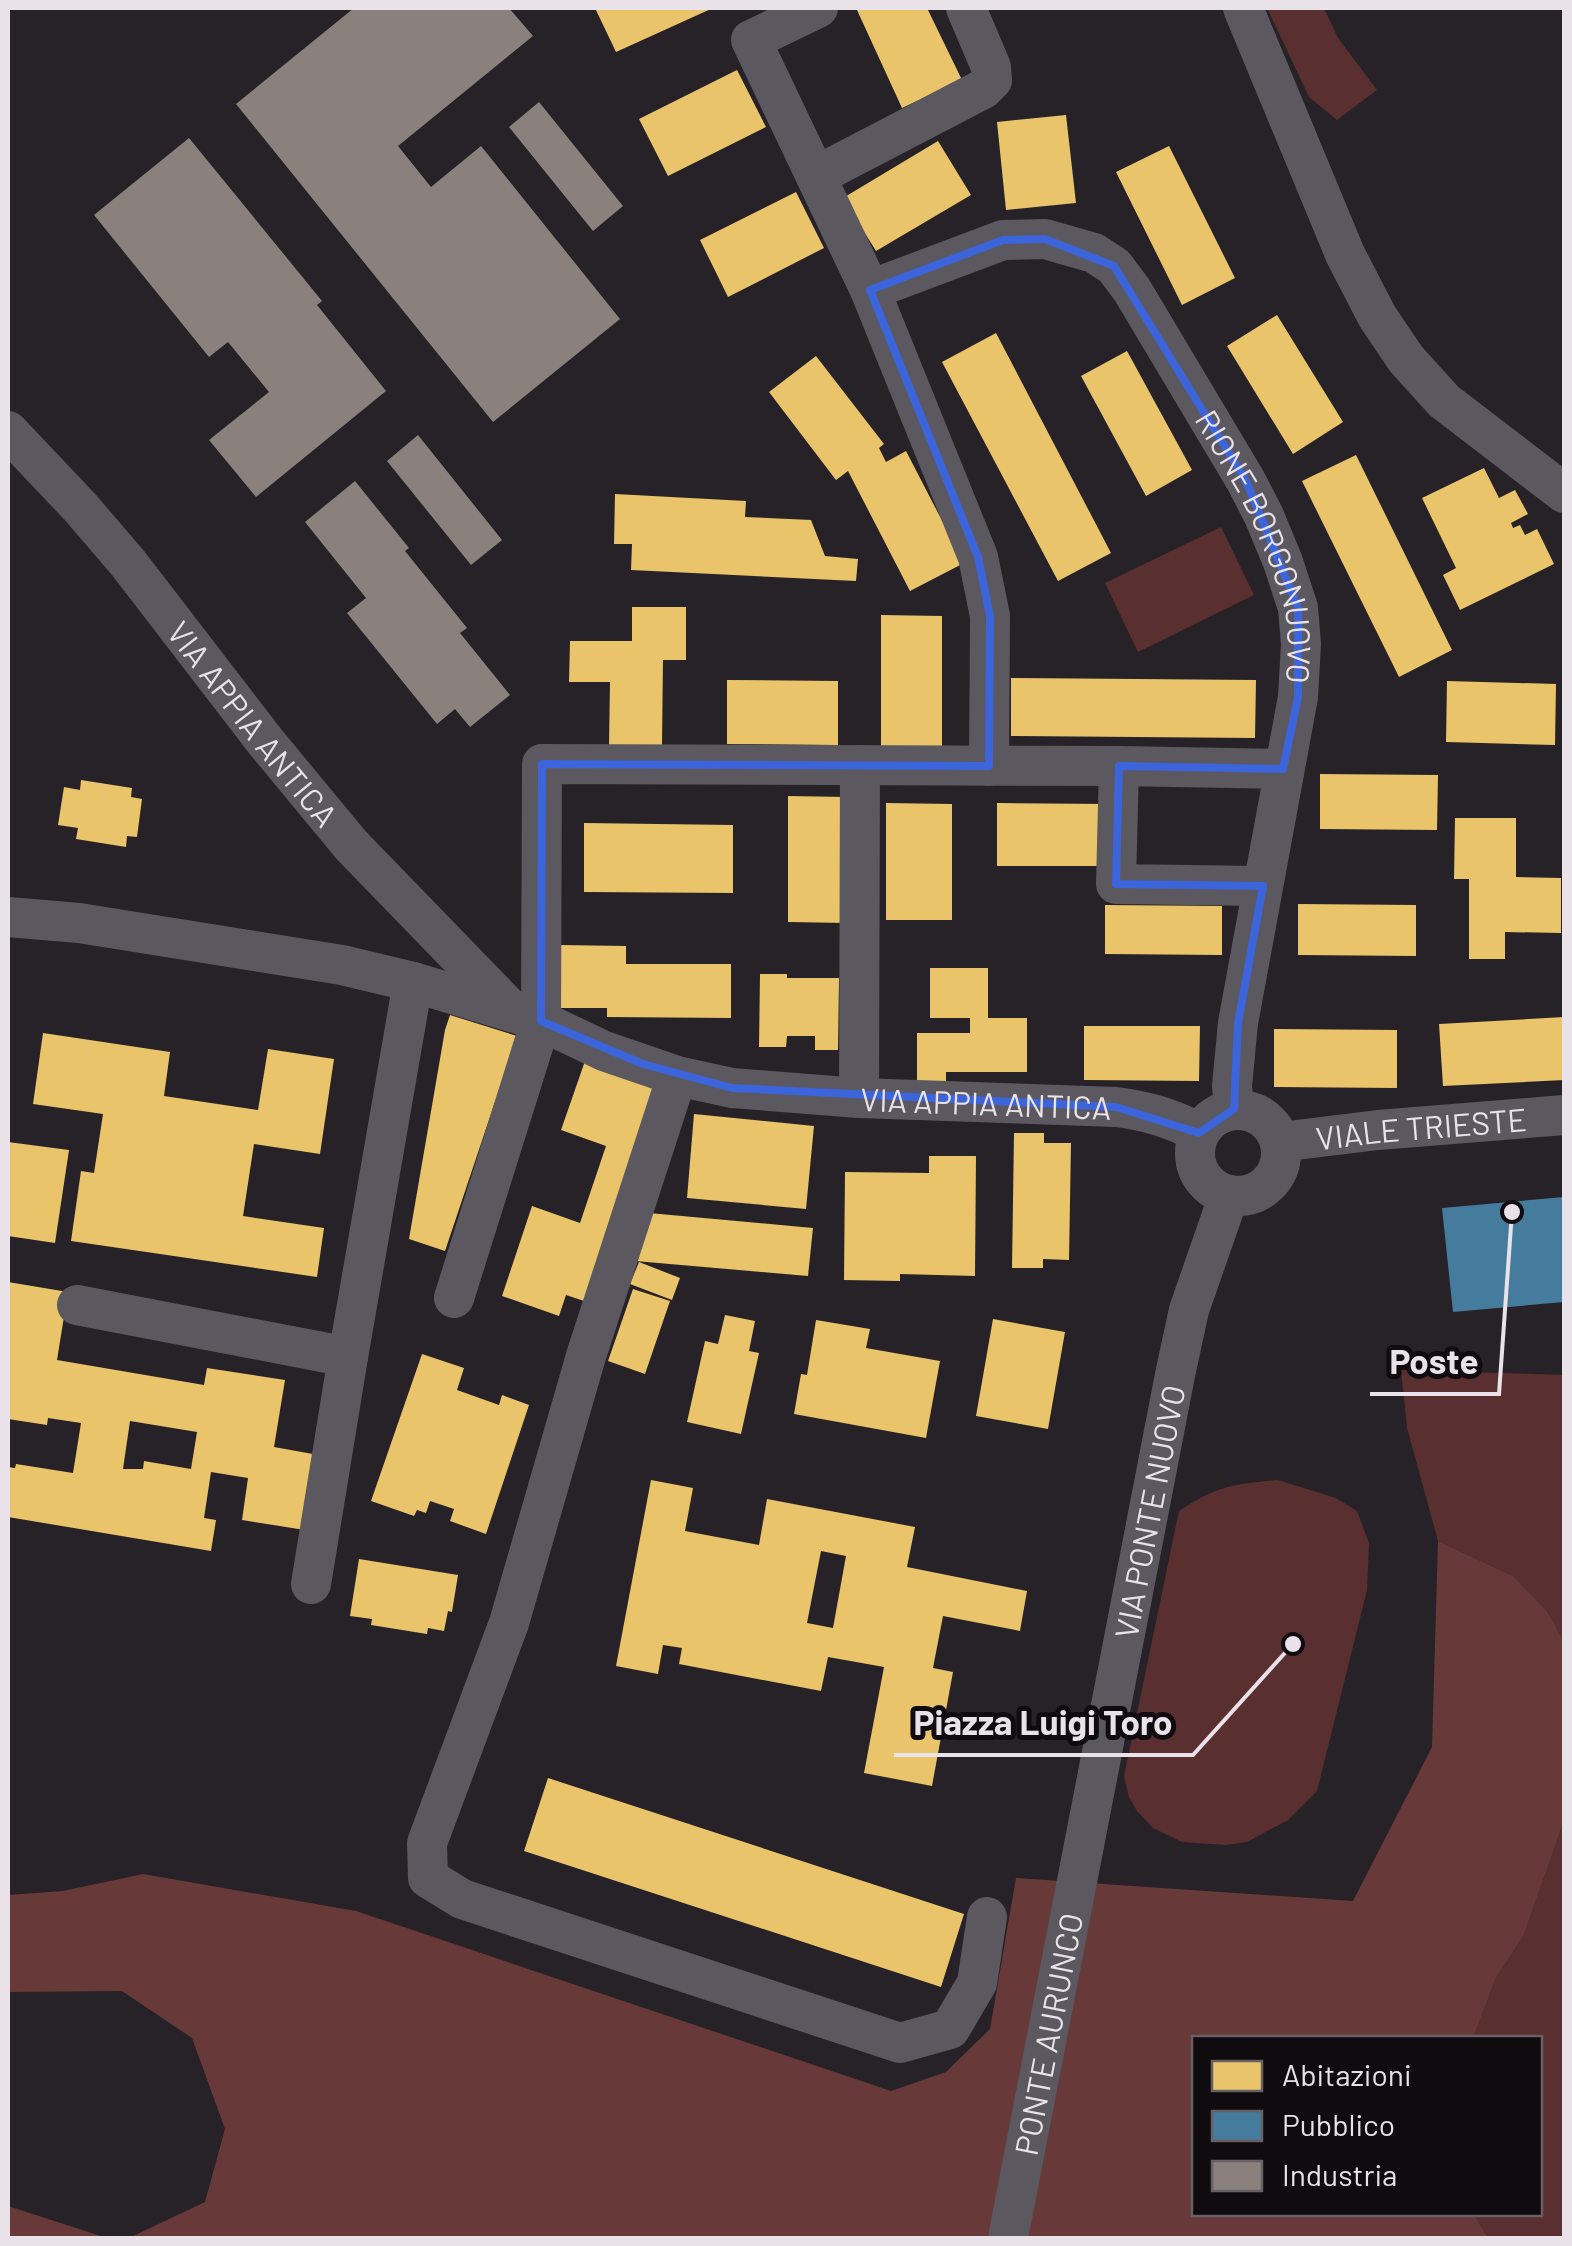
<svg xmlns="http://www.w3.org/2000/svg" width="1572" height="2246" font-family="Barlow,sans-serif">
<rect width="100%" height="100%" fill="#272227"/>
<path fill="#5a2f2f" d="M1267 8H1324L1338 38 1377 90 1337 120 1309 97Z
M1221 527 1254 595 1138 652 1105 583Z
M1401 1370 1564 1375V1641L1547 1611 1513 1576 1438 1541 1407 1428Z
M1278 1480 1336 1498 1357 1511 1369 1543 1367 1590 1317 1791 1288 1820 1247 1842 1226 1845 1182 1842 1153 1828 1137 1811 1129 1797 1124 1776 1179 1511C1217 1486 1233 1484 1278 1480Z
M1564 1821V2238H1488L1474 2214H1540V2038H1473L1496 1978 1523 1937Z"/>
<path fill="#673a39" d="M1438 1541 1513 1576 1547 1611 1564 1641V1821L1523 1937 1496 1978 1473 2038H1194V2214H1474L1488 2238H129L205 2202 225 2129 192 2038 122 1991 8 1992V1895L63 1891 143 1874 356 1911 891 2091 946 2072 990 2029 1016 1878 1353 1901 1432 1747Z
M8 2206 107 2238H8Z"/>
<path fill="#e9c46a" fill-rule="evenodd" d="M595 8H713L616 52Z
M863 8H927L962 80 902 108 857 10Z
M737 70 766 127 668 176 639 119Z
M1066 115 1076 203 1006 210 997 122Z
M938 141 971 195 876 251 843 198Z
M1169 146 1235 278 1182 305 1116 172Z
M796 192 824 248 728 297 700 240Z
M1277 315 1343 422 1293 454 1227 346Z
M996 333 1111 553 1058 581 942 362Z
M1127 351 1192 470 1146 496 1081 376Z
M816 356 884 444 879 448 886 462 906 451 964 563 910 591 848 471 836 480 769 392Z
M1356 455 1452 650 1399 677 1302 481Z
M1484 468 1499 498 1515 490 1528 514 1511 523 1513 528 1520 525 1525 535 1537 529 1554 564 1460 610 1443 575 1456 568 1422 498Z
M615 494 746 501 745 517 811 520 825 556 858 559 856 581 631 570 632 544H614Z
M632 607H686V660H663L662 745H609L610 682H569L570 641H632Z
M881 615 942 616V747L881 746Z
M1011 678 1256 680 1255 738 1011 736Z
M727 680 838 681V745L727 744Z
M1447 681 1556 684 1555 745 1446 742Z
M1320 774 1438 775 1437 830 1320 829Z
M81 780 132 788 131 797 142 799 137 837 127 836 126 847 76 839 78 828 58 825 64 787 80 790Z
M788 796 846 797V923L788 922Z
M886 803 952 804V920H886Z
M997 803 1106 804 1105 866H997Z
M1455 818H1516V877L1561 878V933L1505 932V959H1469V879H1454Z
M584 823 733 825V893L584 892Z
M1298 904 1416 905V956L1298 955Z
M1105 905 1222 906V955L1105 954Z
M560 945 626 946V964H731V1018L607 1017V1008H560Z
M930 968H988V1018H1027V1072H946V1087L917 1086V1033H970V1018H930Z
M760 974H787V978H839L838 1050H815V1036H787L786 1047H759Z
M450 1015 517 1036 445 1251 409 1239 445 1030Z
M1564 1017V1080L1443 1086 1439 1024Z
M1084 1026H1200L1199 1081 1084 1080Z
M1274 1029 1397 1030V1088L1274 1087Z
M43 1033 170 1052 164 1096 258 1110 268 1049 334 1059 320 1154 254 1144 243 1216 324 1228 317 1277 71 1241 81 1171 94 1173 103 1114 33 1104Z
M585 1061 659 1087 587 1302 566 1295 559 1316 502 1296 532 1206 580 1223 606 1146 561 1130Z
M694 1114 814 1126 806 1209 687 1198Z
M1014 1133H1044V1143H1071L1069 1260 1043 1259V1268H1012Z
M8 1142 69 1150 55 1243 8 1236Z
M929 1156H976L975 1276 900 1274V1281L844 1280 845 1172 929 1173Z
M649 1213 813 1228 808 1276 635 1261Z
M639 1262 680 1278 672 1300 630 1284Z
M8 1282 68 1292 57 1360 204 1385 207 1368 285 1380 274 1447 324 1456 311 1531 242 1520 248 1478 211 1472 204 1518 216 1520 211 1551 8 1517V1467L15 1468 16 1464 73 1473 81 1423 48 1418 47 1425 8 1419ZM130 1421 197 1432 191 1469 144 1461 143 1469H123Z
M633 1289 670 1301 645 1374 608 1361Z
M725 1315 755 1321 749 1351 759 1353 741 1434 687 1422 705 1341 718 1344Z
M993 1319 1065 1332 1048 1429 976 1416Z
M816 1320 870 1329 866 1348 940 1361 926 1438 794 1414 801 1374 807 1375Z
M422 1354 464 1368 457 1390 499 1405 502 1395 529 1405 486 1534 450 1521 454 1509 430 1501 426 1513 417 1510 414 1516 371 1501Z
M651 1480 693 1488 685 1531 759 1545 767 1499 915 1527 907 1567 1027 1591 1020 1631 943 1616 933 1668 953 1672 932 1786 864 1773 884 1667 828 1657 821 1691 679 1664 682 1648 663 1645 658 1674 616 1666ZM821 1551 846 1556 833 1628 807 1623Z
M359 1559 458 1575 452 1612 448 1611 444 1631 428 1628 427 1634 371 1625 372 1619 350 1616Z
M548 1778 964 1914 941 1987 524 1851Z"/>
<path fill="#457b9d" d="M1564 1197V1302L1453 1312 1442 1208Z"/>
<path fill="#8a817c" d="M354 8H509L533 36 398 146 431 187 481 146 620 319 493 422 236 104Z
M539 102 623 206 593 231 509 127Z
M189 138 322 301 317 305 386 391 256 497 209 440 269 392 228 342 209 357 94 215Z
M418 435 502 540 471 565 387 461Z
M355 481 409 548 405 551 467 628 460 633 510 695 470 727 455 709 437 724 347 613 366 598 305 522Z"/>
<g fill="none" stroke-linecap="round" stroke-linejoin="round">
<g stroke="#5b585f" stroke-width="40">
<path d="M818 8 751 40 870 290 978 557 990 616 989 766"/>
<path d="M1243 8 1345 254 1377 316 1406 359 1444 401 1564 493"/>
<path d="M816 176 983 89 992 80 991 67 966 8"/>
<path id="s1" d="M870 290 1003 240 1045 239 1094 253 1114 266 1132 290 1246 481 1264 516 1283 562 1298 608 1301 644 1298 697 1238 1023 1232 1086 1234 1109"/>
<path id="s2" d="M8 431 80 507 128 563 265 741 351 845 508 1007"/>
<path d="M1263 886 1116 884 1119 766 1283 769"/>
<path id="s3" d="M8 917 79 923 342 965 413 982 541 1021 604 1051 677 1076 732 1088 859 1098 1116 1107C1147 1111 1172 1118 1199 1133"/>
<path d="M677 1076 586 1356 509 1623 427 1843 428 1878 462 1899 900 2043 950 2029 977 1983 987 1917"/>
<path d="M859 1098 860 765"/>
<circle cx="1238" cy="1153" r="43"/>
<path id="s4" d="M1280 1142 1378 1130 1564 1115"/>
<path d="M454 1298 541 1021 542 764 1119 766"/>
<path d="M77 1305 348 1357"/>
<path d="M311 1584 348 1357 413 982"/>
<path id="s5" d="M1008 2238 1175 1375 1189 1310 1229 1195"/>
</g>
</g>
<path fill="none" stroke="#3c64db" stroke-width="8" stroke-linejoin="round" d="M1045 239 1114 266 1246 481 1298 608V697L1283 769 1119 766 1116 884 1263 886 1238 1023 1234 1109 1199 1133 1116 1107 732 1088 643 1064 541 1021 542 764 989 766 990 616 978 557 870 290 1003 240Z"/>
<g text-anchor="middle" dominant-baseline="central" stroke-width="10" stroke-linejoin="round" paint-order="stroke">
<g font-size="32" fill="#e9e2e9" stroke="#100b0f">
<text stroke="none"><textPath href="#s1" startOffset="578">RIONE BORGONUOVO</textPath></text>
<text stroke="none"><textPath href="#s2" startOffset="382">VIA APPIA ANTICA</textPath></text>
<text stroke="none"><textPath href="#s3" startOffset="1002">VIA APPIA ANTICA</textPath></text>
<text stroke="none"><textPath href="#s4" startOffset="142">VIALE TRIESTE</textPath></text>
<text stroke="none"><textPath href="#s5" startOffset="740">VIA PONTE NUOVO</textPath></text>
<text stroke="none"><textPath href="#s5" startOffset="208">PONTE AURUNCO</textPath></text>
</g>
</g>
<path fill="none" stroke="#e9e2e9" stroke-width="4" d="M1512 1212L1499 1394H1370M1293 1644L1193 1755H894"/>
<g fill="#e9e2e9" stroke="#100b0f" stroke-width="4">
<circle cx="1512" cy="1212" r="10"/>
<circle cx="1293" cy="1644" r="10"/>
</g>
<g font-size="35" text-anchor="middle" font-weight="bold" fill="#e9e2e9" stroke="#100b0f" stroke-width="10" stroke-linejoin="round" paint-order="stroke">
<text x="1434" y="1374">Poste</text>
<text x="1043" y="1735">Piazza Luigi Toro</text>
</g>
<rect width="1572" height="2246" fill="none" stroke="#e9e2e9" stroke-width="20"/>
<rect x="1192" y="2036" width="350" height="180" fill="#100b0f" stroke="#676166" stroke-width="2.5"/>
<rect x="1212" y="2061" width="50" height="30" fill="#e9c46a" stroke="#676166" stroke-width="2.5"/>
<text x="1282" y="2086" font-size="30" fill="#e9e2e9">Abitazioni</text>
<rect x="1212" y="2111" width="50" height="30" fill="#457b9d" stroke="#676166" stroke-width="2.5"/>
<text x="1282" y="2136" font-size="30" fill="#e9e2e9">Pubblico</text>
<rect x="1212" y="2161" width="50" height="30" fill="#8a817c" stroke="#676166" stroke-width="2.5"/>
<text x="1282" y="2186" font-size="30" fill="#e9e2e9">Industria</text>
</svg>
